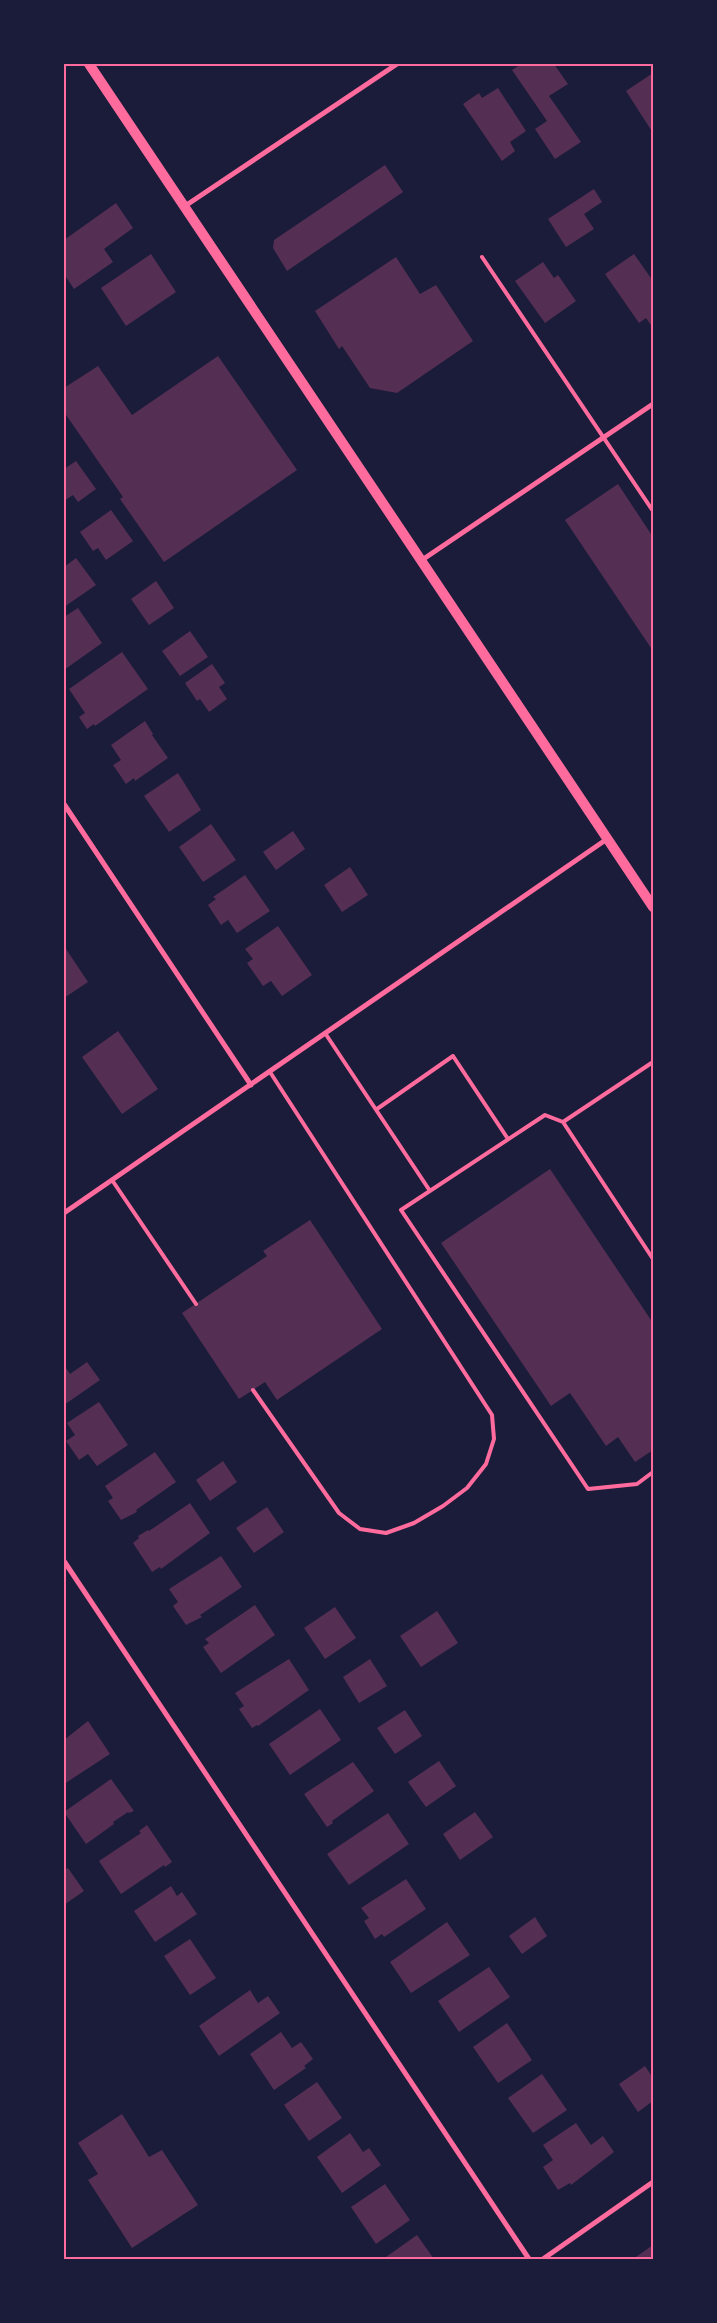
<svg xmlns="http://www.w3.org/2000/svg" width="717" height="2323" font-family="Inter,sans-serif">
<rect width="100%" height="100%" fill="#1b1b3a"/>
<path fill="#542f53" d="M521 64H554L568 84 549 96 581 142 555 159 535 129 547 121 512 70Z
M653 73V133L626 91Z
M498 88 526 131 510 142 515 151 502 161 463 104 479 93 482 98Z
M385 165 403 192 287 271 273 248 274 240Z
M594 189 602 202 584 214 594 229 566 247 548 219Z
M116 203 133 228 104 249 113 262 74 289 64 274V240Z
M151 254 176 292 126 326 101 288Z
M634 254 653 281V328L646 318 639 323 605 274Z
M396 257 420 294 436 285 473 341 397 393 370 388 342 346 339 349 315 311Z
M543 262 554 278 558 275 576 301 545 323 515 281Z
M218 356 297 470 164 562 120 499 123 497 64 412V388L98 366 132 415Z
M76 461 96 489 78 502 73 495 64 501V469Z
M618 484 653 537V651L565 520Z
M111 510 133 541 106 560 98 548 93 551 80 532Z
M76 558 96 585 64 607V567Z
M156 581 174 608 149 625 131 599Z
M78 608 102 643 64 670V617Z
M190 631 208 657 180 676 162 651Z
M122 652 148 689 95 726 94 724 87 729 79 717 85 713 69 689Z
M212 664 225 683 219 687 227 699 209 712 200 699 197 701 185 683Z
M145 721 153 734 152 735 168 758 135 781 134 778 126 784 113 765 121 760 111 745Z
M178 773 201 810 169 832 144 796Z
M211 824 236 860 203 882 179 847Z
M293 831 305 849 276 870 263 852Z
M350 867 368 895 342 912 324 885Z
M245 875 270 911 237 933 228 920 221 925 208 905 216 899 213 897Z
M278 926 312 975 282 996 271 981 263 986 247 963 253 959 245 949Z
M66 949 88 982 64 998V951Z
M118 1031 158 1089 122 1114 82 1057Z
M550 1169 653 1323V1450L635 1462 618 1437 606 1446 570 1393 551 1406 441 1243Z
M310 1220 382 1329 277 1400 265 1382 239 1399 182 1313 267 1256 263 1251Z
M87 1362 100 1380 64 1405V1365L70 1374Z
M99 1402 128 1445 97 1466 88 1454 79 1460 66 1441 75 1435 67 1423Z
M155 1452 176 1482 136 1510 137 1512 121 1520 108 1501 113 1498 105 1486Z
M223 1461 237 1482 210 1501 196 1480Z
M190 1503 210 1533 161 1569 160 1567 152 1572 133 1543 139 1538 138 1536 148 1530 149 1531Z
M267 1507 284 1532 254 1553 236 1528Z
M221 1556 242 1587 200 1615 202 1617 186 1625 173 1606 178 1602 169 1589Z
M255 1605 275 1635 221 1673 203 1647 209 1643 205 1639Z
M335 1607 356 1638 325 1659 304 1628Z
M437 1611 458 1643 421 1667 400 1636Z
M289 1659 309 1690 258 1726 257 1725 252 1728 239 1709 244 1706 235 1693Z
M370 1659 387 1686 359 1703 343 1677Z
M320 1709 341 1740 290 1775 269 1744Z
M405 1710 422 1736 395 1754 377 1728Z
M88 1721 110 1754 64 1784V1740Z
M439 1761 456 1786 426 1807 408 1782Z
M353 1762 374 1791 332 1821 333 1823 327 1827 304 1794Z
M111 1779 134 1811 129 1813 128 1812 113 1822 114 1824 86 1844 64 1812Z
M475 1812 493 1837 460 1860 443 1834Z
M388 1813 409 1844 349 1885 327 1854Z
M147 1825 172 1862 165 1867 164 1865 121 1894 99 1861 141 1833 139 1831Z
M68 1868 84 1891 64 1905V1870Z
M406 1879 426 1909 384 1937 382 1934 375 1939 364 1921 369 1918 361 1908Z
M171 1886 177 1896 182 1892 197 1914 155 1942 134 1911Z
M535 1917 547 1936 522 1954 509 1936Z
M447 1922 470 1955 411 1993 390 1962Z
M190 1939 216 1978 190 1995 164 1956Z
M489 1967 510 1997 459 2032 438 2001Z
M250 1990 258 2003 268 1996 280 2013 219 2056 199 2026Z
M507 2023 532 2060 498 2083 473 2047Z
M281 2032 292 2048 301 2042 313 2059 304 2066 306 2068 274 2090 250 2054Z
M645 2066 653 2078V2101L638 2112 619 2084Z
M542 2074 567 2110 533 2133 508 2098Z
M317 2082 342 2118 309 2141 284 2105Z
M122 2114 149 2157 162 2150 198 2205 132 2248 88 2180 98 2174 78 2143Z
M576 2123 591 2145 603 2136 614 2152 571 2185 570 2183 558 2190 543 2167 553 2160 543 2145Z
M350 2133 363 2152 369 2148 381 2165 342 2193 317 2157Z
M385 2184 410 2220 376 2244 351 2207Z
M417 2235 434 2259H388L386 2257Z
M653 2245V2259H633Z"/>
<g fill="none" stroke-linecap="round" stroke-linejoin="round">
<path stroke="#ff6b9d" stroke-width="4" d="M482 257 653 511
M325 1033 430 1191
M653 1062 563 1122 653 1259
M377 1109 453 1056 508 1139
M563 1122 545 1115 401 1210 588 1489 637 1484 653 1472
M112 1180 196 1304
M253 1390 339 1513 360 1529 386 1533 414 1523 443 1506 467 1488 486 1464 494 1439 492 1415 270 1072"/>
<path stroke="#ff6b9d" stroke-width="5" d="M185 206 397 64
M422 560 653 404
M64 804 251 1085
M64 1213 607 839
M64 1561 529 2259
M543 2259 653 2182"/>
<path stroke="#ff6b9d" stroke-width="10" d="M89 64 653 907"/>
</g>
<rect width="717" height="2323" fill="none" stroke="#1b1b3a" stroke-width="130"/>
<rect x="65" y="65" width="587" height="2193" fill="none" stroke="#ff6b9d" stroke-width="2"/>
</svg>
